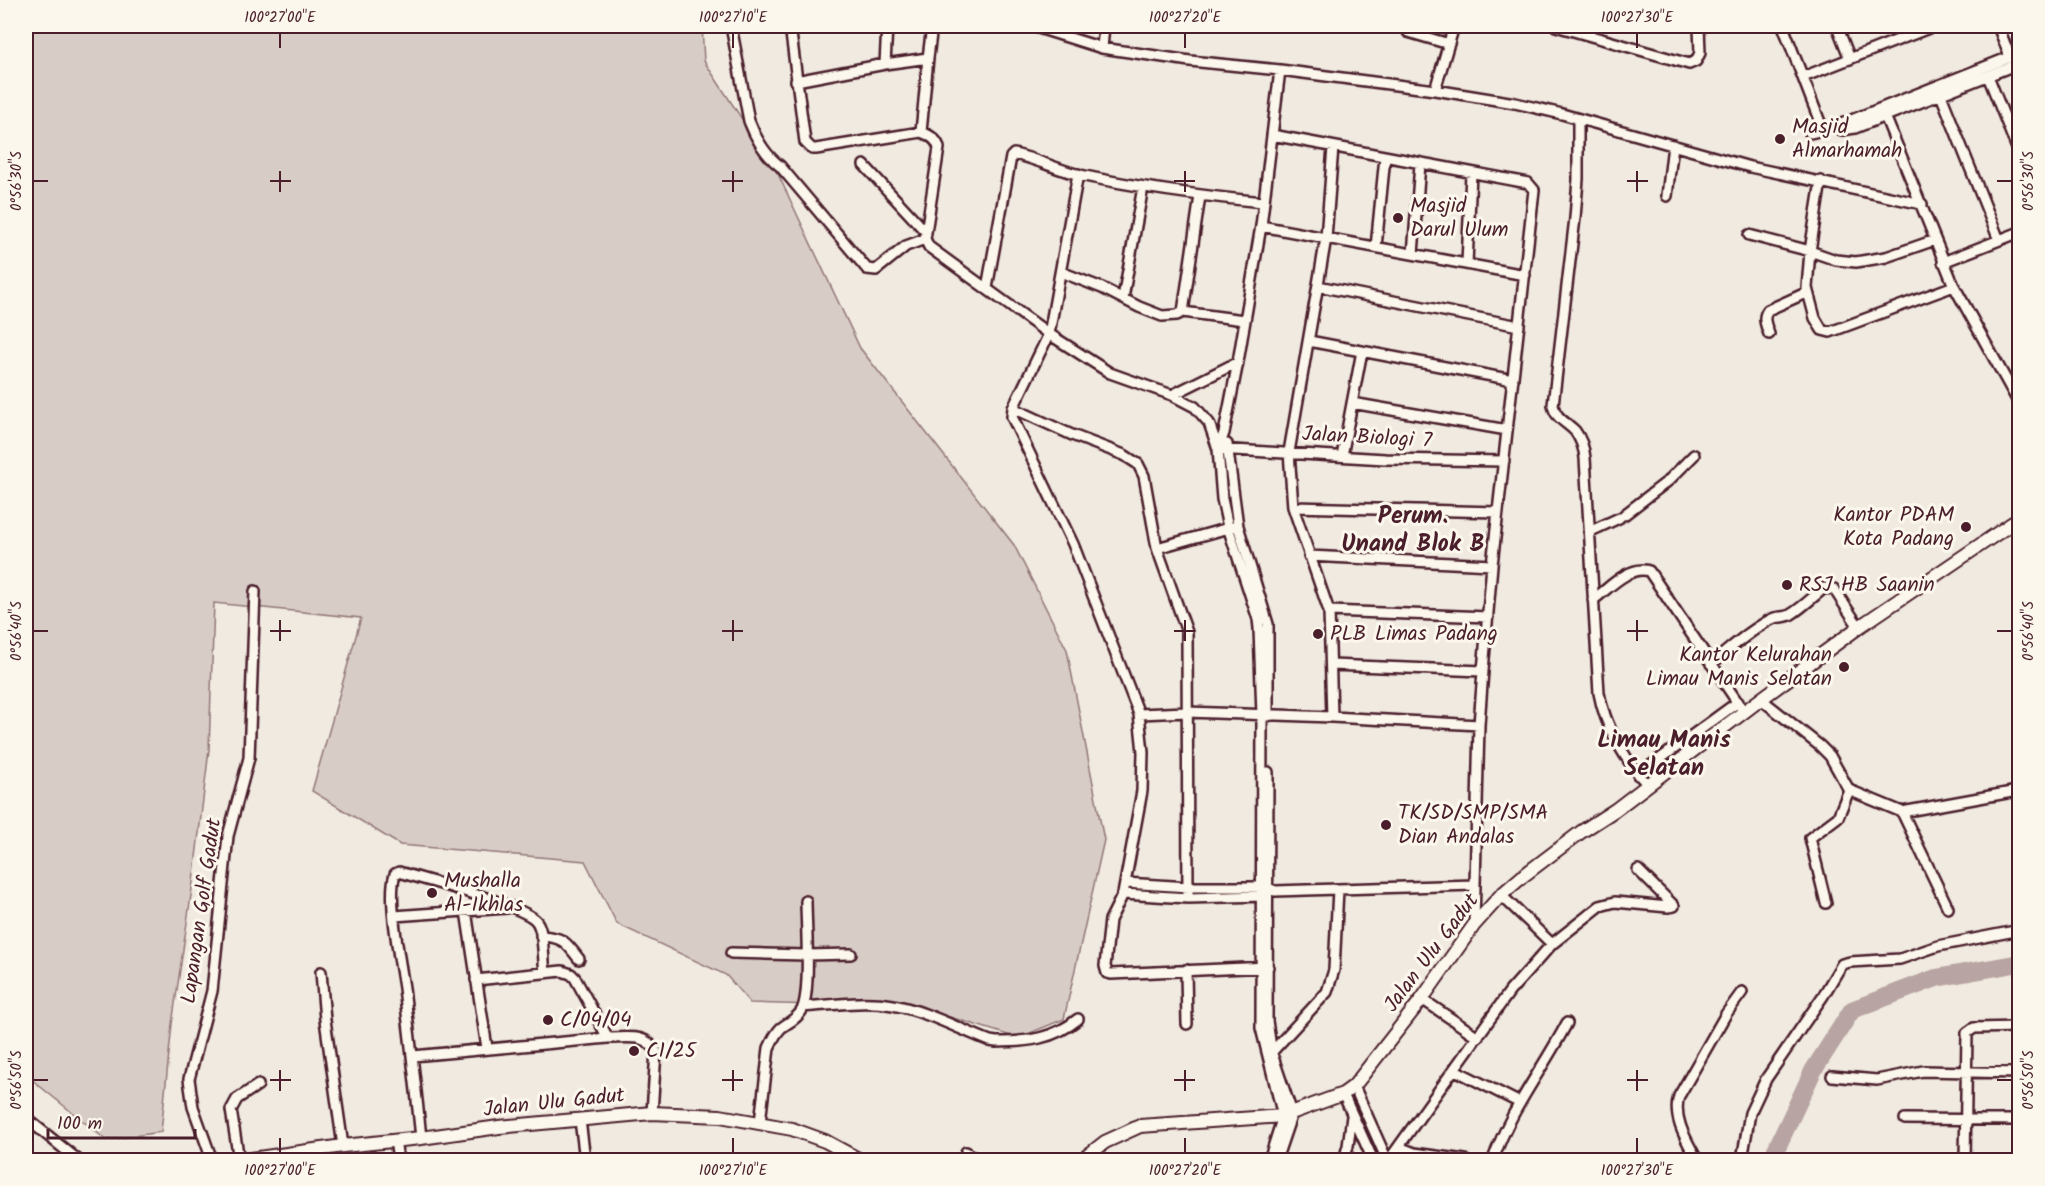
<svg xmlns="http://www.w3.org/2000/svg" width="2045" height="1186" font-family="Kalam,sans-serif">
<rect width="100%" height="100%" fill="#f0eae0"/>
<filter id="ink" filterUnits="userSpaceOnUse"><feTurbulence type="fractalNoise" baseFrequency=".0167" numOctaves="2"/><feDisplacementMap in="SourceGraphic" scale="12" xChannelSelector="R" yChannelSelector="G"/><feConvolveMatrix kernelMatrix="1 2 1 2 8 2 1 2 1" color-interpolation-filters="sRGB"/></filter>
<g filter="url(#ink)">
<path fill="#d8ccc6" stroke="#917678" stroke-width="1.5" d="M26 26H702L704 61 778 174 860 348 1014 545 1067 650 1104 840 1064 1019 1018 1038 921 1008 750 1003 726 975 617 924 585 861 400 845 312 791 361 618 214 603 209 750 193 882 172 1024 161 1132 106 1140 26 1075Z"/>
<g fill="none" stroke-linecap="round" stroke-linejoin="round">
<path stroke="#b8a4a2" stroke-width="18" d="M1771 1160 1813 1071 1852 1010 1936 978 2020 963"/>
<g stroke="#4a1f2b" stroke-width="14">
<path id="minor" d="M731 26 749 121C756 139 765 155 780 166L867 269 876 270 906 246 925 239
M790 26 805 142 812 149H816L921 132C930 135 937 139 939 148L925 239 929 247 1049 334 1110 373 1172 395 1195 407 1209 423 1218 449 1385 459 1504 461
M1032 26 1102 48 1190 61 1280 70 1435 90 1515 103 1562 114 1750 167 1922 204
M1405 26 1408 32 1449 44
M1556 26 1689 64 1696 61 1700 53 1699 26
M1783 26 1823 130 1834 127 2020 53
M1837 26 1850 59
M1998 26 2010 57
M1102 48 1104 26
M885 64 887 26
M1988 76 2020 156
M1803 77 1934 26
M796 81 885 64 928 58 932 26
M1435 90 1454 26
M1941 95 1999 240
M1885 116 1954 286 2020 405
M1578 119V179L1575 218 1553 405C1555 418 1566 422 1575 431 1581 439 1584 448 1585 458L1599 693C1605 727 1625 760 1648 785
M1834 127 1842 130 1855 128 2020 63
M921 132 928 58
M1810 133 1823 130
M1272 135 1528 183 1534 190 1492 565 1483 671 1479 725 1474 925
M864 165 926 232
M1078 174 1049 334 1013 408 1012 417 1073 544 1139 714 1143 752 1142 791 1123 894 1110 920 1105 966 1107 973 1111 974 1268 967
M1821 181 1810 251 1807 288 1815 318 1822 330 1830 332 1954 286
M1667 196 1673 145
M1261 226 1525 275
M1749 235 1810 251 1836 260 1856 262 1886 257 1935 240
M1376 247 1385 157
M1413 254 1420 164
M1943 262 2020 232
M1467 264 1471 173
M1061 272 1102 288 1139 307 1162 316 1177 315 1183 312 1200 196
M1318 286 1519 326
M987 288 1011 157 1014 154C1037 159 1058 170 1080 175 1141 188 1202 196 1263 202
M1123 298 1143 187
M1183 312 1244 320
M1769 334C1766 325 1762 318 1768 310L1808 292
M1309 341 1513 380
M1172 395 1238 362
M1352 403 1507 430
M1013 408 1072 435 1124 455 1138 464 1144 476 1157 548 1187 632 1188 898
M1227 444 1238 526 1268 624V716
M1342 456 1362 351
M1293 507 1498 512
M1624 515 1668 481 1694 455
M1589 532 1619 518
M1157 548 1232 527
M1309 556 1492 565
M1593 600C1608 589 1629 565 1649 571L1744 712
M1329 611 1488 617
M1711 664C1730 649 1750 630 1772 619 1778 616 1784 618 1790 615 1802 608 1813 597 1824 588L1834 589 1859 627
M1331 665 1483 671
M1761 699 1820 746 1830 756 1849 790 1838 817 1810 838 1826 903
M1139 714 1187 712 1332 717 1479 725
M1332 717 1329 611 1293 507 1289 452 1326 238 1333 147
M1268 772 1267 1021 1272 1054 1292 1113 1276 1160
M1638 775 1738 702
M1849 790 1902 812 2012 792 2020 794
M1902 812 1948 908
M2020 832V843
M1638 870 1674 906
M1125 883 1189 887H1261L1268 888 1275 891 1338 889 1334 970 1327 992 1269 1055
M1338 889 1475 885
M1123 894 1188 898 1265 896
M1501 895 1552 944
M466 911 487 1048
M394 916 507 908
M541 936C563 937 566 942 579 959
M731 953 806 955 851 954
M1186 970 1187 1024
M321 972 325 1020 343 1146
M476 980 562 971 571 974 575 978 608 1038C628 1038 645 1033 656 1051L652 1113
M1422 999 1478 1037
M803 1007C832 1005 864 1000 893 1005 926 1011 959 1029 990 1041L996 1042C1027 1042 1054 1039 1078 1019
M413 1056 608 1038
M1455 1070 1520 1103
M1832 1076 1877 1080 1923 1071 2020 1073
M1354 1086 1387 1160
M1343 1094 1373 1160
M26 1118 78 1160
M1905 1119 2020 1120
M580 1120 585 1160
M760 1122 769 1048C772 1041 775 1034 781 1028 789 1022 797 1019 802 1010 811 991 806 924 806 901
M421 1138C416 1088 410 1038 404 988 400 961 387 897 395 874L399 872C422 879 527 906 537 922 544 932 543 960 545 972
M395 1140 398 1160
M1399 1147 1414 1153 1465 1160
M966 1152 977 1160
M212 1160 193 1107 189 1079 212 991 228 836 249 758 255 591
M239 1160 231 1110 237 1099 258 1085
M1269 1160 1283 1116 1261 1028 1262 715 1259 628 1258 619 1228 527 1222 499 1218 449 1224 433 1238 362 1261 226 1280 70
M1344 1160 1348 1146 1352 1116
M1389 1160 1510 991 1552 944 1600 906 1615 902 1668 907 1674 906
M1493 1160C1510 1110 1543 1069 1567 1023
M1697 1160C1687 1141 1672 1118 1679 1096L1726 1014 1742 992
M1742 1160 1750 1113 1766 1079 1823 996 1842 964 1850 962 1900 959 1938 946 2020 930
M1965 1160 1967 1033 1974 1028 2020 1027"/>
</g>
<g stroke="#4a1f2b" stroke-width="16">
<path id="tertiary" d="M244 1160 343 1146 421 1138 499 1127 652 1113 720 1116 792 1129 825 1141 860 1160
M1082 1160 1105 1142 1140 1126 1283 1116 1343 1094 1354 1086 1422 999 1474 925 1501 895 1523 876 1581 832 1615 810 1761 699 1859 627 2020 518"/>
</g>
<use href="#minor" stroke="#fbf7ec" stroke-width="9"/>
<use href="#tertiary" stroke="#fbf7ec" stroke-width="12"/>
</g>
</g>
<path fill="none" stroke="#4a1f2b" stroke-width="2" d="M280 33V48M733 33V48M1185 33V48M1637 33V48M280 171V192M733 171V192M1185 171V192M1637 171V192M33 181H48M270 181H291M722 181H743M1174 181H1195M1627 181H1648M1997 181H2012M280 620V641M733 620V641M1185 620V641M1637 620V641M33 631H48M270 631H291M722 631H743M1174 631H1195M1627 631H1648M1997 631H2012M280 1070V1091M733 1070V1091M1185 1070V1091M1637 1070V1091M33 1080H48M270 1080H291M722 1080H743M1174 1080H1195M1627 1080H1648M1997 1080H2012M280 1138V1153M733 1138V1153M1185 1138V1153M1637 1138V1153"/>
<g fill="#4a1f2b" stroke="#fbf7ec" stroke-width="2">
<circle cx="1780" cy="139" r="6"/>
<circle cx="1398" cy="218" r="6"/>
<circle cx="1966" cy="527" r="6"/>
<circle cx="1787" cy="585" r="6"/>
<circle cx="1318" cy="634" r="6"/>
<circle cx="1844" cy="667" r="6"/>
<circle cx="1386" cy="825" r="6"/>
<circle cx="432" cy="893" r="6"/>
<circle cx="548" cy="1020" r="6"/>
<circle cx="634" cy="1051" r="6"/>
</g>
<g text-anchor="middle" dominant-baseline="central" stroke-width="6" stroke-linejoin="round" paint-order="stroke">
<g font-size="21" fill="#4a1f2b" stroke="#fbf7ec" text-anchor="start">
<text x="1792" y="127">Masjid<tspan x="1792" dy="24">Almarhamah</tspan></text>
<text x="1410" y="206">Masjid<tspan x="1410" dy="24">Darul Ulum</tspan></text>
<text x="1954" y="515" text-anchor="end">Kantor PDAM<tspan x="1954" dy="24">Kota Padang</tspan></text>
<text x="1799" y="585">RSJ HB Saanin</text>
<text x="1330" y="634">PLB Limas Padang</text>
<text x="1832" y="655" text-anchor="end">Kantor Kelurahan<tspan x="1832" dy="24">Limau Manis Selatan</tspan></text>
<text x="1398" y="813">TK/SD/SMP/SMA<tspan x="1398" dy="24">Dian Andalas</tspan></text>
<text x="444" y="881">Mushalla<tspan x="444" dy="24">Al-Ikhlas</tspan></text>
<text x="560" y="1020">C/04/04</text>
<text x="646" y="1051">C1/25</text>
</g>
<g font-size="21" fill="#4a1f2b" stroke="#fbf7ec">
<text transform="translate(1367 438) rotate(3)">Jalan Biologi 7</text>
<text transform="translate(202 911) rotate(-82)">Lapangan Golf Gadut</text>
<text transform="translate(1432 953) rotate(-53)">Jalan Ulu Gadut</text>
<text transform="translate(554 1103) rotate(-6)">Jalan Ulu Gadut</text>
</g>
<g font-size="24" font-weight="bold" fill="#4a1f2b" stroke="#fbf7ec">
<text x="1413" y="516">Perum.<tspan x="1413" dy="28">Unand Blok B</tspan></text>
<text x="1664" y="740">Limau Manis<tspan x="1664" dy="28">Selatan</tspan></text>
</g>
</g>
<rect width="2045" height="1186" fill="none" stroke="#fbf7ec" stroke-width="66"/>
<path d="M48 1129v9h147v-9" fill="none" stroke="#4a1f2b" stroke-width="3"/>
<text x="57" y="1129" font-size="18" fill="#4a1f2b" stroke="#fbf7ec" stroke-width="4.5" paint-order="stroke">100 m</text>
<rect x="33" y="33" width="1979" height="1120" fill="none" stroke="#4a1f2b" stroke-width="2"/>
<g font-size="15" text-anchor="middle" fill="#4a1f2b">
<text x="280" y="22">100°27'00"E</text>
<text x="733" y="22">100°27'10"E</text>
<text x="1185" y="22">100°27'20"E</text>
<text x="1637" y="22">100°27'30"E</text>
<text transform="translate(16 181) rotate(-90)" y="5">0°56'30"S</text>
<text transform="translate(2028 181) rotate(-90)" y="5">0°56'30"S</text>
<text transform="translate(16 631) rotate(-90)" y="5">0°56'40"S</text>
<text transform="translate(2028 631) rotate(-90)" y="5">0°56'40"S</text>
<text transform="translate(16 1080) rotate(-90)" y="5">0°56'50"S</text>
<text transform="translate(2028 1080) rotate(-90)" y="5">0°56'50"S</text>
<text x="280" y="1175">100°27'00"E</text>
<text x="733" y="1175">100°27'10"E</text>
<text x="1185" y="1175">100°27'20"E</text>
<text x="1637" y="1175">100°27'30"E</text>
</g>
</svg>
